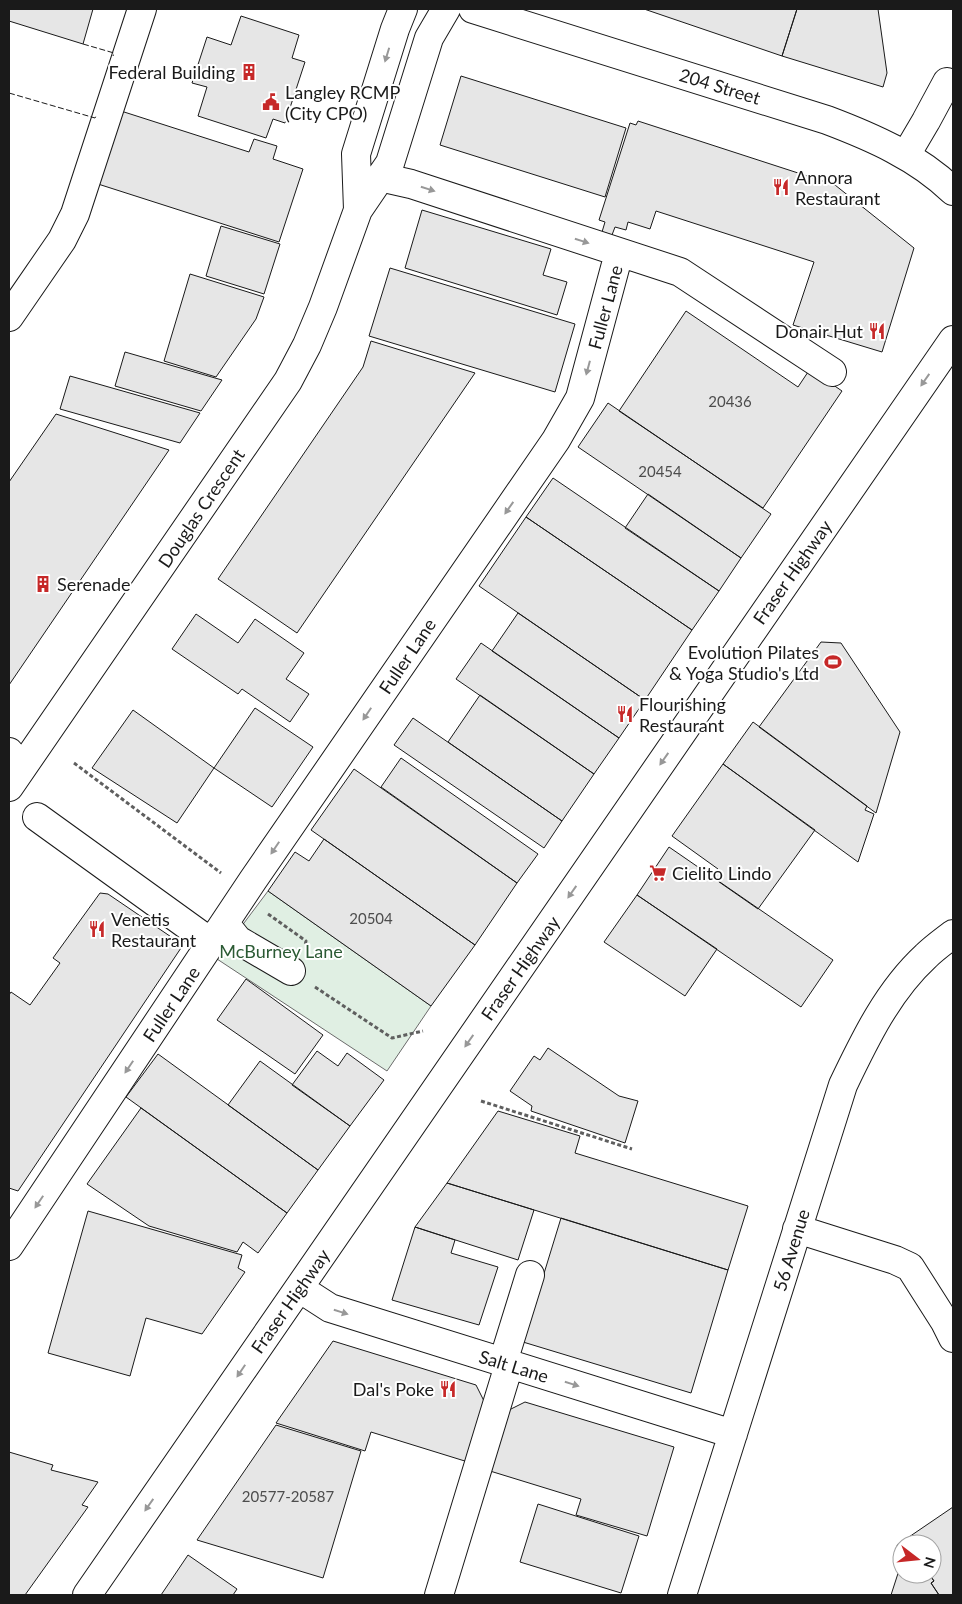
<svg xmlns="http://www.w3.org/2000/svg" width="962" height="1604" font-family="Lato,sans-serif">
<rect width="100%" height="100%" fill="#fff"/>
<path fill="#e0efe3" stroke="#6a6a6a" d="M268 891 431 1006 387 1071 217 959Z"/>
<path fill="#e6e6e6" stroke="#1a1a1a" d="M9 9H93L83 44 9 21Z
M644 9H797L782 56Z
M797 9H878L887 73 883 87 782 56Z
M241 16 299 35 292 58 305 62 285 123 273 119 266 138 198 116 207 87 192 83 207 37 231 45Z
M461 76 626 128 605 197 440 145Z
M121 111 249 152 254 139 277 146 273 159 303 169 279 242 98 184Z
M638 121 835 185 914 248 882 352 793 325 814 262 656 211 650 229 628 222 626 230 615 227 612 235 602 232 605 222 599 220 630 123 636 125Z
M422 210 551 249 543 275 567 282 557 315 405 268Z
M221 226 280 244 264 294 206 276Z
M390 268 575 324 555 392 369 336Z
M190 274 264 297 256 319 216 377 164 361Z
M686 311 798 387 810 369 842 391 763 508 619 411Z
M371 341 475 373 297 633 218 579 363 367Z
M125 352 222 380 201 411 115 386Z
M70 376 200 413 180 443 60 409Z
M608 403 771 514 741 558 578 447Z
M56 414 169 450 9 685V482Z
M553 478 719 591 692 630 526 517Z
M648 494 741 558 719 591 625 528Z
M526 517 692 630 645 700 479 586Z
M518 613 645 700 619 738 492 651Z
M196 614 238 643 255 619 304 653 286 679 309 694 290 722 242 689 238 694 172 649Z
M821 642 841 643 900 732 876 813 759 727Z
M481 643 619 738 594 774 456 679Z
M480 695 594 774 562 821 448 742Z
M255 708 313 747 272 807 214 768Z
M133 710 214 768 177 823 92 768Z
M413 718 562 821 544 848 394 745Z
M753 722 867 806 865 810 874 814 858 862 723 764Z
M401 758 538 854 517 883 381 787Z
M723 764 815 830 758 909 712 877 718 869 672 836Z
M354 769 517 883 475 945 311 830Z
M324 839 475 945 431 1006 268 891 295 852 309 861Z
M669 847 833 960 801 1007 637 895Z
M100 893 108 894 183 945 18 1191 9 1188V995L11 992 30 1005 60 963 53 958Z
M637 895 717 949 685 996 604 942Z
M246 979 323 1035 295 1074 217 1020Z
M548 1048 619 1096 638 1101 625 1143 531 1111 532 1106 510 1091 534 1056 540 1060Z
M317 1051 338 1066 347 1053 384 1080 350 1126 292 1085Z
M158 1054 318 1170 287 1213 126 1097Z
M260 1061 350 1126 318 1170 228 1105Z
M141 1108 287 1213 258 1253 243 1242 237 1252 149 1226 87 1184Z
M498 1111 580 1136 575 1153 748 1206 728 1270 447 1183Z
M447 1183 534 1210 518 1260 415 1227Z
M88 1211 242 1255 238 1268 245 1272 202 1334 146 1318 130 1376 48 1353Z
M561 1218 728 1270 691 1393 523 1342Z
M415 1227 455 1240 451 1253 498 1267 479 1325 392 1300Z
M333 1341 476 1385 486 1405 468 1462 371 1432 365 1451 276 1423Z
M525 1402 674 1447 647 1536 576 1515 581 1499 490 1471 507 1411Z
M276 1425 361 1451 323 1578 197 1540Z
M9 1452 53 1465 51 1470 98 1482 82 1505 88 1507 25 1595H9Z
M538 1504 639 1536 621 1593 520 1562Z
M953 1507V1595H939L931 1583 934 1581 929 1574H932V1544H909L906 1539Z
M906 1539 909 1544H902V1554L897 1545Z
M188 1555 237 1589 233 1595H161Z
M902 1561V1574H929L934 1581 931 1583 939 1595H891Z"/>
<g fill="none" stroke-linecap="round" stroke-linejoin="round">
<g stroke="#1a1a1a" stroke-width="30">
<path id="minor" d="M906 155 926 121 947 82
M380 177 411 184 680 272 832 372
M9 317 62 240 75 214 142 9
M9 752 22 767
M37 817 202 936 238 940
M226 925 238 940 291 971
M797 1229 895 1260 910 1267 945 1322 953 1338
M9 1246 253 880 556 440 580 398 619 253
M299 1288 330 1308 733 1434
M503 1362 530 1275
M87 1595 953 340
M439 1595 509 1365
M682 1595 843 1085C865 1039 888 991 926 956 934 948 944 941 953 934"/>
</g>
<g stroke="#1a1a1a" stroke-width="30">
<path id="major" d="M473 9 827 120C872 137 918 157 953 191
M358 210 356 154 395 29 403 9
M9 787 288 381 307 345 323 307 358 210 390 163 429 38 446 9"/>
</g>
<path stroke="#5f5f5f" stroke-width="3" stroke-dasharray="4 2.5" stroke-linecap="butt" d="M74 763 221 873
M268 914 306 941 305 945
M315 987 392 1038 423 1031
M481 1101 632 1149"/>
<use href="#minor" stroke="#fff" stroke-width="28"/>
<use href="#major" stroke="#fff" stroke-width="28"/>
<path stroke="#1a1a1a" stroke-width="1" stroke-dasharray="6 2.5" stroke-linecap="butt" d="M83 44 114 53 113 56
M9 93 95 118 96 116"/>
</g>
<defs><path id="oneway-solid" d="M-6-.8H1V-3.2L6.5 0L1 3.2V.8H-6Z" transform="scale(1.25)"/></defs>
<g fill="#989898">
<use href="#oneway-solid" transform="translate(387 55) rotate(107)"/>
<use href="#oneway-solid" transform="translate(428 189) rotate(18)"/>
<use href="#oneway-solid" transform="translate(582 241) rotate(18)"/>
<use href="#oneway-solid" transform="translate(588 368) rotate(105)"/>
<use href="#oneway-solid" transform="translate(925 380) rotate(125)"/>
<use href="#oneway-solid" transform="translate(509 508) rotate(125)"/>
<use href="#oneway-solid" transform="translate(367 714) rotate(124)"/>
<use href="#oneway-solid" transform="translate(664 759) rotate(125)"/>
<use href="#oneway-solid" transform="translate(275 848) rotate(124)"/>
<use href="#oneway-solid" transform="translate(572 892) rotate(125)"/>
<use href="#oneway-solid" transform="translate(469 1041) rotate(125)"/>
<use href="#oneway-solid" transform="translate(129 1067) rotate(124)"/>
<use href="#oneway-solid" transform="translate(39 1202) rotate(124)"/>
<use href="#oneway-solid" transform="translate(341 1312) rotate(17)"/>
<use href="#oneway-solid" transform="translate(241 1371) rotate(124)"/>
<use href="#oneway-solid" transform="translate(572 1384) rotate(17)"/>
<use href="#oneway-solid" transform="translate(149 1505) rotate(125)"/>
</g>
<defs>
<g id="building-bare" transform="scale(1.35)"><path d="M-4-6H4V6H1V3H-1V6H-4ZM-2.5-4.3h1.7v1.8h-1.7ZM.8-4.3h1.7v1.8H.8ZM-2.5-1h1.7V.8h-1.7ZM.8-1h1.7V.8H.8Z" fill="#c62828" stroke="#fff" stroke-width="2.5" paint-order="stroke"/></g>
<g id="civic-bare" transform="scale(1.35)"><path d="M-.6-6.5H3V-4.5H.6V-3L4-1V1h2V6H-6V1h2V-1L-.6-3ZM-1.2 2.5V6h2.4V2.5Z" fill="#c62828" stroke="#fff" stroke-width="2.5" paint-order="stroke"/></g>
<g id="restaurant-bare" transform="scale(1.35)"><path d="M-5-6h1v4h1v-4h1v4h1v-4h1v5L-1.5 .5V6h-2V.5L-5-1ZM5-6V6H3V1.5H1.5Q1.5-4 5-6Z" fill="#c62828" stroke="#fff" stroke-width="2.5" paint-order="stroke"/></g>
<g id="stadium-bare" transform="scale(1.35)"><path d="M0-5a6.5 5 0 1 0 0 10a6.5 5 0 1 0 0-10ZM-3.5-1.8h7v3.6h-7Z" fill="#c62828" stroke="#fff" stroke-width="2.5" paint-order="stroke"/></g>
<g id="supermarket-bare" transform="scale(1.35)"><path d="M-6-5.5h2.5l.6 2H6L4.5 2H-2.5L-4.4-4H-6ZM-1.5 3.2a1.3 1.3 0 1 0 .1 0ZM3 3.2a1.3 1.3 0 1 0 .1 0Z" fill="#c62828" stroke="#fff" stroke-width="2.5" paint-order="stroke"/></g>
</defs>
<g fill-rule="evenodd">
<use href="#building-bare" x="249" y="72"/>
<use href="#civic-bare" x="271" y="102"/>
<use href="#restaurant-bare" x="781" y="187"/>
<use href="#restaurant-bare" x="877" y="331"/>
<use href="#building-bare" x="43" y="584"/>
<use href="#stadium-bare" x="833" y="662"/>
<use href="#restaurant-bare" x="625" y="714"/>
<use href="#supermarket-bare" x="658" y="873"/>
<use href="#restaurant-bare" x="97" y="929"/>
<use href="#restaurant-bare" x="448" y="1389"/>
</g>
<g text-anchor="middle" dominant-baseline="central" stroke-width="4" stroke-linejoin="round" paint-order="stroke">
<g font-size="15" fill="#4d4d4d">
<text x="730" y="401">20436</text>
<text x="660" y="471">20454</text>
<text x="371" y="918">20504</text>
<text x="288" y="1496">20577-20587</text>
</g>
<g font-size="18" fill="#1a1a1a" stroke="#fff" text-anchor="start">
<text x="235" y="72" text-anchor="end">Federal Building</text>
<text x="285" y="92">Langley RCMP<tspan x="285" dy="21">(City CPO)</tspan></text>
<text x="795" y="177">Annora<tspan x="795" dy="21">Restaurant</tspan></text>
<text x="863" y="331" text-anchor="end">Donair Hut</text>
<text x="57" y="584">Serenade</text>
<text x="819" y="652" text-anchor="end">Evolution Pilates<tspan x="819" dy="21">&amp; Yoga Studio's Ltd</tspan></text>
<text x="639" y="704">Flourishing<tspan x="639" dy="21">Restaurant</tspan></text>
<text x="672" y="873">Cielito Lindo</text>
<text x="111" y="919">Venetis<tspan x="111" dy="21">Restaurant</tspan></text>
<text x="434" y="1389" text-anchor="end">Dal's Poke</text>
</g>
<g font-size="18" fill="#1a1a1a" stroke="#fff">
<text transform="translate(720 86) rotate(17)">204 Street</text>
<text transform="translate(605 307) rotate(-75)">Fuller Lane</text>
<text transform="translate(201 508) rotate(-56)">Douglas Crescent</text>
<text transform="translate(792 572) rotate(-55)">Fraser Highway</text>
<text transform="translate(407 656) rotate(-56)">Fuller Lane</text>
<text transform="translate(520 968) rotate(-55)">Fraser Highway</text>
<text transform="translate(171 1004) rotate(-56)">Fuller Lane</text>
<text transform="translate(791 1250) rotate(-73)">56 Avenue</text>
<text transform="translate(290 1301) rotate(-55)">Fraser Highway</text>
<text transform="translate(514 1366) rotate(17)">Salt Lane</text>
</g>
<g font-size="18" fill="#2b5a34" stroke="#fff">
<text x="281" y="951">McBurney Lane</text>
</g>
</g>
<rect width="962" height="1604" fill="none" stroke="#1a1a1a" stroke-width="20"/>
<g transform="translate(917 1559) rotate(106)"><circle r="24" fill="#ffffff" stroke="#a3a3a3"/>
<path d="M0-4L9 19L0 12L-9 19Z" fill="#c62828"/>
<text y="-8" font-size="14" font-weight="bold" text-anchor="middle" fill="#1a1a1a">N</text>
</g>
</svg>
